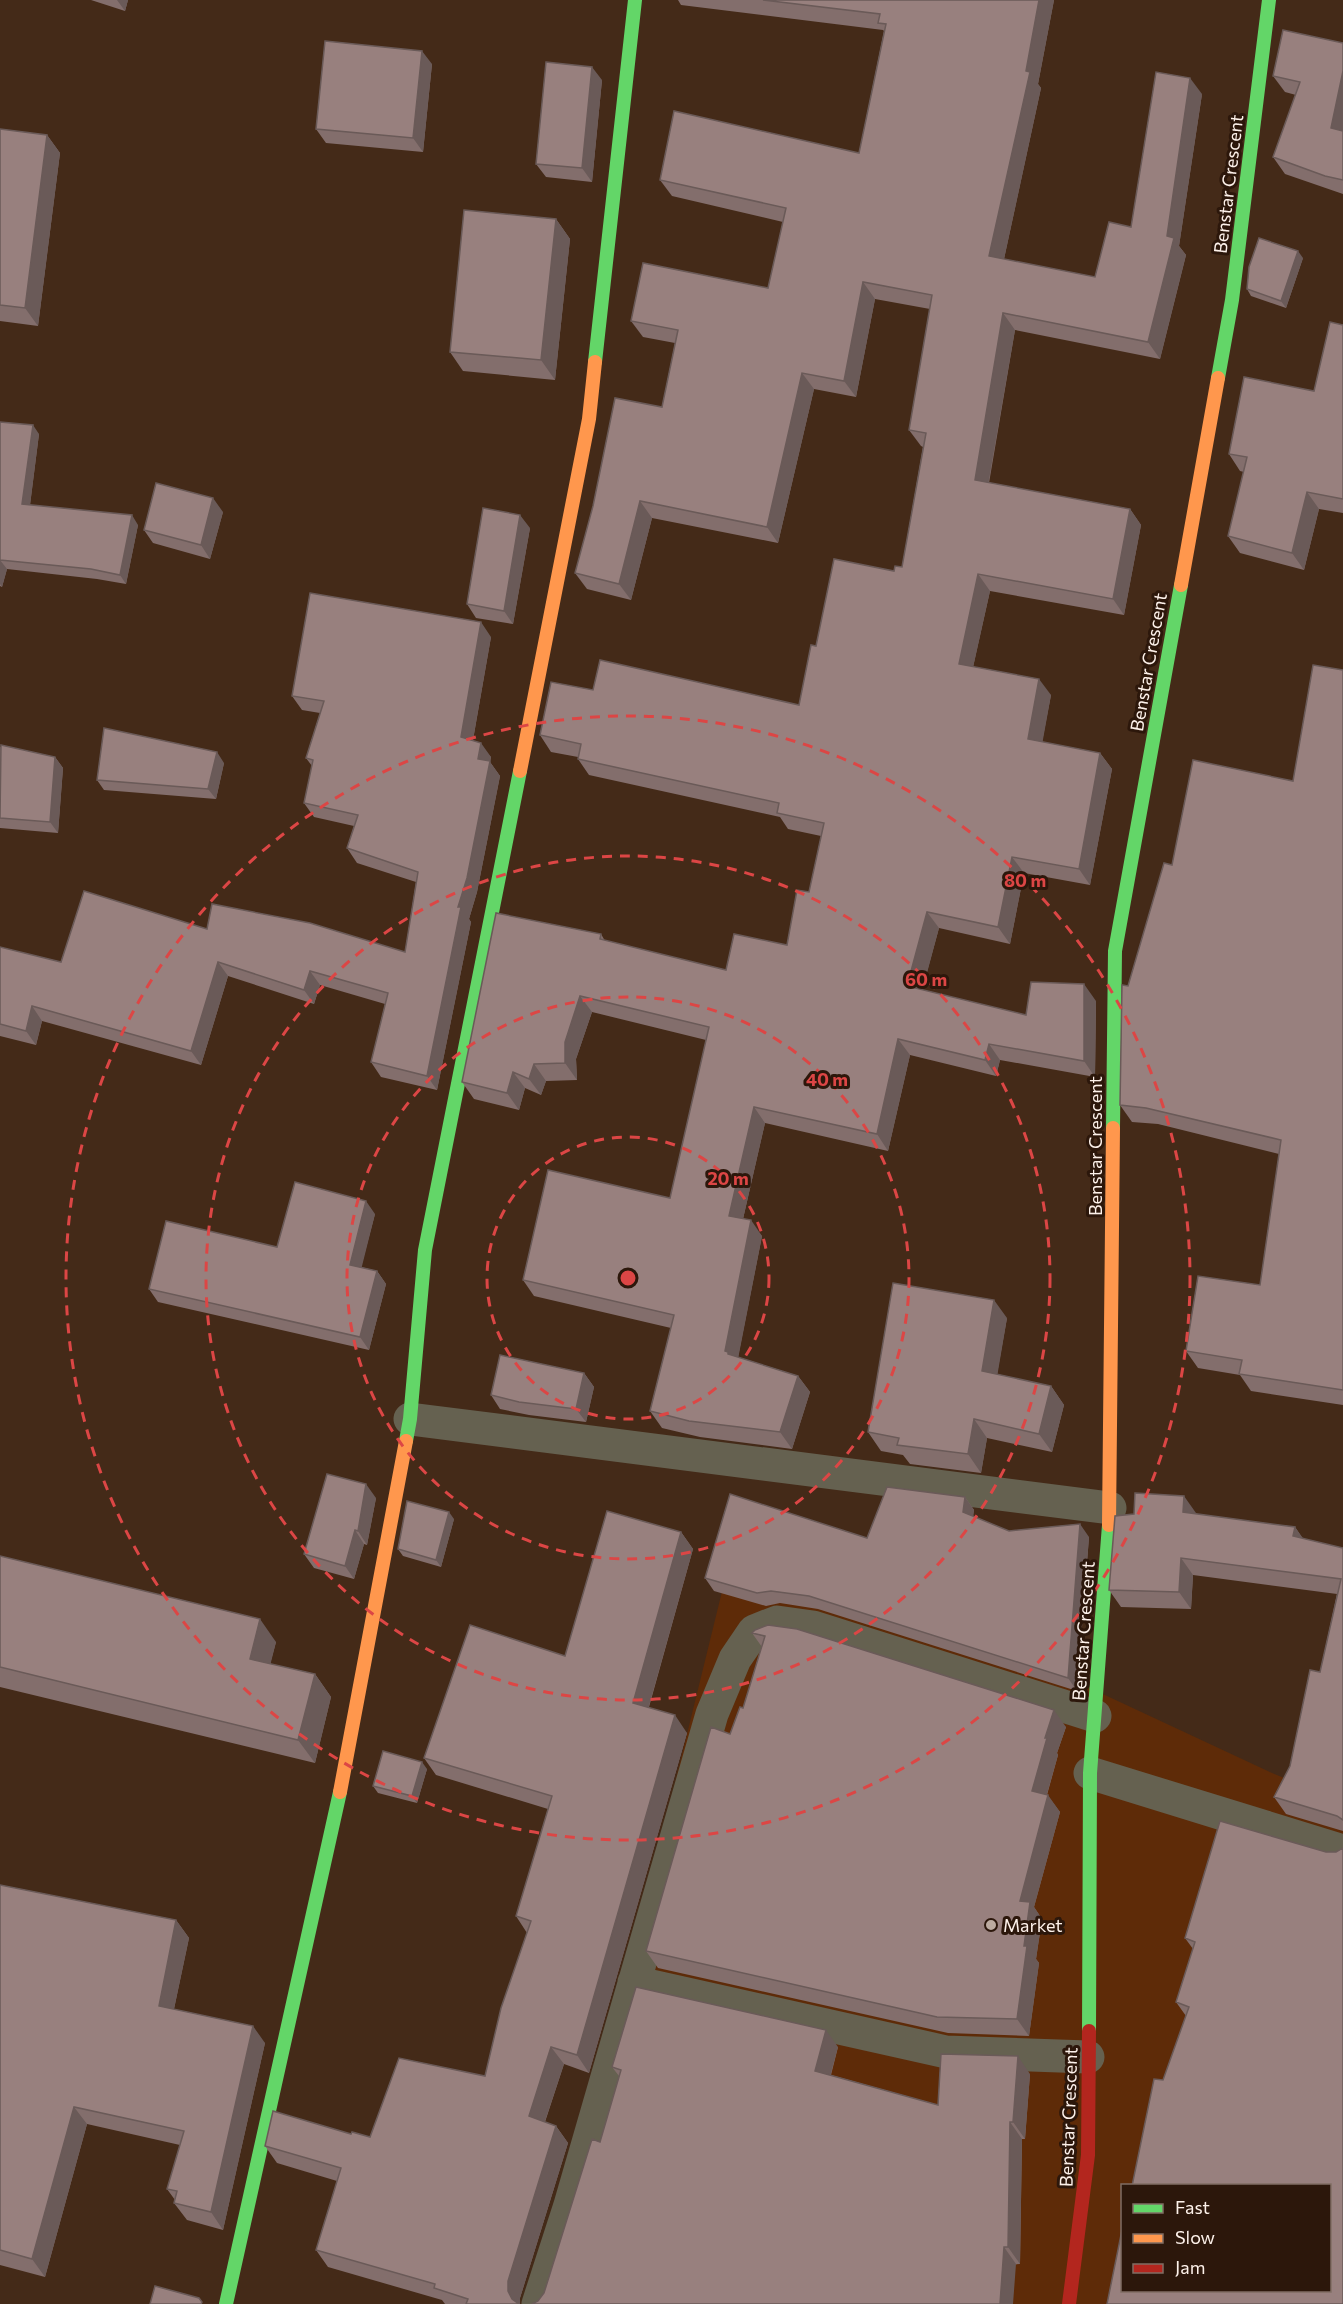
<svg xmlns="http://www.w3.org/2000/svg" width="1343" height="2304" font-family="Commissioner,sans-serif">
<rect width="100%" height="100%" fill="#442a18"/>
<path fill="#5e2b08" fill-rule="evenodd" d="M728 1567 1013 1652 1272 1773 1343 1802V2304H532L610 2048ZM1122 2186H1330V2290H1122Z"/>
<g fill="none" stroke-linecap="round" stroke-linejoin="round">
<path stroke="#656150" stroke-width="33" d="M410 1419 1110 1508
M1090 1773 1343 1851
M634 1982 946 2052 1088 2057
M538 2304 570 2205 712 1714 735 1659 754 1631 777 1622 813 1627 1095 1716"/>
<path stroke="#63d668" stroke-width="14" d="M595 362 635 0
M1218 378 1232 300 1269 0
M1113 1128 1115 951 1181 585
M406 1441 410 1419 425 1250 520 771
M1089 2031 1090 1773 1109 1525
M226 2304 340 1792"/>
<path stroke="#ff974d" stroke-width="14" d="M1181 585 1218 378
M520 771 589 419 595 362
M1109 1525 1113 1128
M340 1792 406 1441"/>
<path stroke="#b3261e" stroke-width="14" d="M1069 2304 1088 2155 1089 2031"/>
</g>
<path fill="#836e6c" d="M91 0H128L125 11Z
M678 0H1054L1038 84 1041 88 1004 259 1095 277 1131 227 1202 94 1179 246 1186 255 1160 359 1015 330 989 483 1130 509 1141 525 1124 615 990 591 973 667 1051 695 1042 742 1100 753 1112 769 1090 885 1024 873 1010 944 939 928 922 990 1026 1015 1096 1001 1095 1077 1000 1060 996 1076 910 1055 888 1151 765 1123 743 1219 762 1236 738 1357 798 1376 810 1392 792 1449 700 1437 662 1428 650 1411 671 1328 534 1296 523 1280 670 1198 706 1040 592 1012 576 1059 577 1080 546 1081 541 1095 525 1088 519 1110 474 1099 462 1082 601 934 605 941 726 970 787 945 809 892 821 836 788 829 780 817 589 775 578 759V757L551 752 540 735 593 690 799 705 816 646 894 571 902 567 923 447 921 446 909 430 930 309 875 299 856 397 814 389 778 543 652 518 631 600 587 589 575 573 662 407 675 343 643 337 631 321 768 288 783 222 672 196 660 180 859 153 884 31 883 30 681 5Z
M1343 43V194L1285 174 1273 157 1296 95 1285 92 1273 76Z
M432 64 423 152 326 143 316 129Z
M602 80 592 182 546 177 536 164Z
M0 129 47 135 60 153 38 326 0 321Z
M556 219 570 239 555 380 463 371 450 352Z
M1303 258 1286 308 1251 296 1247 289Z
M1343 325V513L1319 509 1304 570 1240 553 1228 536 1244 472 1240 471 1229 454 1314 391Z
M0 422 39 434 30 505 138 525 126 584 97 579 7 569 2 587 0 586Z
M223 512 210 559 153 543 144 530Z
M530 528 513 624 476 618 467 604Z
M491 637 473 740 491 757 490 762 500 776 477 892 469 919 471 922 437 1090 381 1077 371 1062 385 1004 320 985 314 1004 228 976 201 1065 42 1021 36 1045 0 1036V947L61 962 207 929 405 952 416 882 357 863 347 848 354 826 314 817 304 803 312 766 306 758 320 713 302 710 292 696Z
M1343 670V1405L1251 1391 1240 1375 1198 1368 1186 1351 1260 1285 1279 1154 1158 1124 1132 1122 1120 1105 1128 986 1172 865 1293 781Z
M0 747 55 757 63 768 58 833 0 828Z
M224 763 216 799 104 790 97 780Z
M375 1214 361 1267 377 1271 386 1284 369 1350 158 1302 149 1289Z
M1007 1318 997 1374 1051 1386 1064 1405 1052 1452 987 1438 981 1473 910 1464 903 1455 881 1451 868 1432Z
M584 1373 594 1387 586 1422 529 1415 500 1409 491 1395Z
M965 1497 974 1510 973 1516 1009 1531 1089 1537 1077 1691 818 1609 780 1603 766 1606 714 1591 705 1578 867 1538Z
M376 1498 367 1545 364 1544 354 1579 314 1568 304 1554Z
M1196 1513V1514L1295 1527 1303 1539 1343 1548V1831L1286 1814 1274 1797 1290 1766 1320 1672 1337 1594 1193 1575 1191 1609 1121 1607 1109 1590 1134 1514Z
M454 1519 441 1567 403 1556 398 1549Z
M681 1532 693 1549 649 1707 687 1733 589 2073 564 2064 545 2122 556 2126 568 2143 520 2298V2304H445L442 2300 328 2267 316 2250 337 2181 277 2163 265 2146 351 2134 370 2137 485 2076 527 1933 516 1916 548 1809 436 1775 424 1758 565 1656Z
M0 1556 276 1642 270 1664 315 1674 331 1697 315 1763 0 1687Z
M752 1633 1066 1727 1057 1753 1058 1755 1047 1795 1060 1812 1034 1907 1042 1919 1036 1959 1039 1963 1029 2036 948 2033 658 1968 646 1951 743 1708 762 1647Z
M427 1769 417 1803 378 1793 373 1786Z
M1326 1852H1336L1163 2080 1186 2016 1176 2002 1193 1949 1185 1938Z
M0 1885 176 1920 189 1938 174 2009 265 2043 223 2230 187 2220 174 2203 175 2200 167 2189 180 2145 87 2124 45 2277 0 2265Z
M838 2047 831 2075 938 2105 1030 2074 1025 2139H1022L1020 2264 538 2301 544 2293 600 2142 619 2076 612 2067Z"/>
<path fill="#6a5a58" d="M117 0H128L125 11Z
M1039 0H1054L1038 84 1041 88 1001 273 989 256Z
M422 51 432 64 423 152 413 138Z
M592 67 602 80 592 182 582 168Z
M1343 71V141L1331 128Z
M1190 78 1202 94 1179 246 1186 255 1160 359 1148 342 1167 236Z
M47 135 60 153 38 326 25 308Z
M556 219 570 239 555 380 541 360Z
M1298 251 1303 258 1286 308 1281 301Z
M863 282 875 299 856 397 844 381Z
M1003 313 1015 330 986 497 975 480Z
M802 373 814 389 778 543 767 527Z
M33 425 39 434 29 513 22 504Z
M1307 492 1319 509 1304 570 1292 553Z
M213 498 223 512 210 559 201 545Z
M640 501 652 518 631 600 619 584Z
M1130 509 1141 525 1124 615 1113 599Z
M132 515 138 525 126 584 120 575Z
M520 515 530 528 513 624 504 611Z
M0 560 7 569 2 587 0 584Z
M978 574 990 591 970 681 959 664Z
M481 622 491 637 471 751 461 737Z
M1039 679 1051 695 1040 756 1028 739Z
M481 743 491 757 490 762 500 776 477 892 469 919 471 922 437 1090 427 1076 458 907Z
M217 752 224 763 216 799 208 789Z
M1100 753 1112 769 1090 885 1079 869Z
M55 757 63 768 58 833 50 822Z
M1012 857 1024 873 1010 944 998 927Z
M927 912 939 928 919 1003 907 986Z
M218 962 228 976 201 1065 191 1051Z
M310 971 320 985 314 1004 304 990Z
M1084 984 1096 1001 1095 1077 1084 1061Z
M580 996 592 1012 576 1059 577 1080 565 1063V1042Z
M32 1006 42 1021 36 1045 26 1031Z
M898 1039 910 1055 888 1151 877 1134Z
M989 1044 1000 1060 996 1076 985 1060Z
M534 1064 546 1081 541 1095 529 1079Z
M513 1072 525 1088 519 1110 507 1093Z
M754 1107 765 1123 740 1232 729 1216Z
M366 1201 375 1214 359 1278 350 1265Z
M751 1220 762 1236 737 1364 725 1351Z
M377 1271 386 1284 369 1350 360 1337Z
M994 1300 1007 1318 995 1389 982 1371Z
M584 1373 594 1387 586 1422 576 1409Z
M798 1376 810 1392 792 1449 780 1432Z
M1051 1386 1064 1405 1052 1452 1039 1434Z
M974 1419 987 1438 981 1473 968 1454Z
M366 1484 376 1498 367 1545 358 1531Z
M1184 1496 1196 1513 1195 1529 1183 1512Z
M965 1497 974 1510 972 1525 963 1512Z
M449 1512 454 1519 441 1567 436 1560Z
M1080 1524 1089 1537 1077 1691 1068 1678Z
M1295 1527 1307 1544 1293 1536Z
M355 1530 364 1544 354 1579 345 1566Z
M681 1532 693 1549 645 1720 633 1703Z
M1181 1558 1193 1575 1191 1609 1179 1592Z
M260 1619 276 1642 266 1682 250 1659Z
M315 1674 331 1697 315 1763 298 1740Z
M1054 1710 1066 1727 1057 1753 1058 1755 1043 1808 1032 1791 1045 1738Z
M675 1715 687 1733 589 2073 577 2055Z
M422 1762 427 1769 417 1803 412 1796Z
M1048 1795 1060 1812 1034 1907 1042 1919 1036 1959 1039 1963 1029 2036 1017 2019 1024 1946 1020 1901Z
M176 1920 189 1938 171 2023 159 2006Z
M253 2026 265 2043 223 2230 211 2212Z
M826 2030 838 2047 827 2088 815 2071Z
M551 2047 564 2064 541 2133 529 2116Z
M1018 2056 1030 2074 1025 2139 1013 2122Z
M74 2107 87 2124 45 2277 32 2259Z
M1010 2122 1022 2139 1020 2264 1008 2247Z
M556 2126 568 2143 520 2298V2304H515L508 2291V2281Z
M1004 2247 1016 2264 1013 2304H1000Z"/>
<path fill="#98807e" stroke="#6a5a58" stroke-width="1.5" d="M763 0H1039L1026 71 1030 72 989 256 1095 277 1109 222 1131 227 1156 72 1190 78 1167 236 1174 238 1148 342 1003 313 975 480 1130 509 1113 599 978 574 959 664 1039 679 1028 739 1100 753 1079 869 1012 857 998 927 927 912 907 986 1026 1015 1031 982 1084 984V1061L989 1044 985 1060 898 1039 877 1134 754 1107 729 1216 751 1220 725 1351 728 1352V1354L798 1376 780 1432 689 1421 650 1411 674 1315 523 1280 548 1170 670 1198 709 1027 580 996 565 1042V1063L534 1064 529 1079 513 1072 507 1093 462 1082 496 913 601 934 600 939 726 970 734 934 787 945 797 890 809 892 824 823 777 813 779 803 578 759 581 744 540 735 551 682 593 690 600 660 799 705 811 645 816 646 834 559 894 571 895 566 902 567 926 433 909 430 932 295 863 282 844 381 802 373 767 527 640 501 619 584 575 573 593 506 615 398 662 407 678 330 631 321 643 263 768 288 786 208 660 180 674 111 859 153 886 24 878 23 880 14Z
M1283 30 1343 43V71L1331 128 1343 131V180L1325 176 1273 157 1300 82 1273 76Z
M325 41 422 51 413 138 316 129Z
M546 62 592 67 582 168 536 164Z
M0 129 47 135 25 308 0 305Z
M464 210 556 219 541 360 450 352Z
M1259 238 1298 251 1281 301 1247 289 1249 267Z
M1330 322 1343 325V499L1307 492 1292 553 1228 536 1247 457 1229 454 1244 377 1314 391Z
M0 422 33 425 22 504 132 515 120 575 91 569 0 560V561Z
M156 483 213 498 201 545 144 530Z
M483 508 520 515 504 611 467 604Z
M310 593 481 622 461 737 481 743 478 759 490 761 467 878 458 907H461L427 1076 371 1062 388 993 310 971 304 990 218 962 191 1051 32 1006 26 1031 0 1024V947L61 962 84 891 207 929 212 904 310 923 405 952 418 872 347 848 358 815 304 803 313 760 306 758 324 701 292 696Z
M1313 665 1343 670V1390L1239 1374 1242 1360 1186 1351 1198 1276 1260 1285 1281 1140 1146 1108 1120 1105 1122 985 1128 986 1164 863 1172 865 1193 760 1293 781Z
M104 728 217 752 208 789 97 780Z
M1 745 55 757 50 822 0 818Z
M295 1182 366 1201 350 1265 377 1271 360 1337 149 1289 166 1221 277 1247Z
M893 1283 994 1300 982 1371 1051 1386 1039 1434 974 1419 968 1454 897 1445 899 1438 868 1432Z
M500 1355 584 1373 576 1409 519 1402 491 1395Z
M327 1474 366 1484 358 1531 355 1530 345 1566 304 1554Z
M887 1487 965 1497 963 1512 1009 1531 1080 1524 1068 1678 809 1596 771 1591 757 1593 705 1578 730 1494 867 1538Z
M1135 1493 1184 1496 1183 1512 1295 1527 1293 1536 1343 1548V1820L1337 1816 1274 1797 1290 1766 1310 1670 1320 1672 1341 1579 1181 1558 1179 1592 1109 1590 1115 1516 1134 1514Z
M407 1501 449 1512 436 1560 398 1549Z
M607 1511 681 1532 633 1703 675 1715 577 2055 551 2047 529 2116 556 2126 508 2281V2291L512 2299 519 2304H466L468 2299 434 2288 435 2284 316 2250 341 2168 265 2146 273 2111 351 2134 352 2132 370 2137 399 2058 485 2076 501 2008 531 1921 516 1916 552 1796 424 1758 470 1625 565 1656Z
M0 1556 260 1619 250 1659 315 1674 298 1740 0 1667Z
M768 1625 797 1629 1054 1710 1045 1738H1047L1032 1791 1048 1795 1020 1901 1030 1902 1024 1946H1027L1017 2019 937 2017 646 1951 711 1727 730 1734 740 1707 743 1708 765 1636 752 1633 755 1630Z
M383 1751 422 1762 412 1796 373 1786Z
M1220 1821 1326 1852H1336L1343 1848V2304H1107L1122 2230V2290H1329V2186H1132L1154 2079 1163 2080 1189 2007 1176 2002 1195 1942 1185 1938Z
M0 1885 176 1920 159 2006 253 2026 211 2212 174 2203 177 2191 167 2189 184 2131 74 2107 32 2259 0 2250Z
M636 1987 826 2030 815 2071 938 2105 941 2054 1018 2056 1013 2122H1010L1008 2247H1004L1000 2304H532L538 2301 544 2293 592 2139 600 2142 621 2070 612 2067Z
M155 2286 199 2298 202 2302 201 2304H150Z"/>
<g fill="none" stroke="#dc4645" stroke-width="3" stroke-dasharray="10 8">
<circle cx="628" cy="1278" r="141"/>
<circle cx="628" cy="1278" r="281"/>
<circle cx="628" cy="1278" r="422"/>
<circle cx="628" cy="1278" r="562"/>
</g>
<circle fill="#bcaba0" stroke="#2c170b" stroke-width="2" cx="991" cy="1925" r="6"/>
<g text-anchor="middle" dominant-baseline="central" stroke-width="6" stroke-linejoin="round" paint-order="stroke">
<g font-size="18" fill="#fdf1ea" stroke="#2c170b">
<text transform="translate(1228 184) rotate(-83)">Benstar Crescent</text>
<text transform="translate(1148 662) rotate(-80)">Benstar Crescent</text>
<text transform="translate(1095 1146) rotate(-90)">Benstar Crescent</text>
<text transform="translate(1083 1631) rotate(-86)">Benstar Crescent</text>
<text transform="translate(1068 2117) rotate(-88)">Benstar Crescent</text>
</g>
<g font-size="18" fill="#fdf1ea" stroke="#2c170b" text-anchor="start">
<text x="1003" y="1925">Market</text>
</g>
</g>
<circle cx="628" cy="1278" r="9" fill="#dc4645" stroke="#2c170b" stroke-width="3"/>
<g font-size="18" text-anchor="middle" font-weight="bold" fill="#dc4645" stroke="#2c170b" stroke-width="6" stroke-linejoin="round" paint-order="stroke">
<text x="1025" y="887">80 m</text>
<text x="926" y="986">60 m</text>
<text x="827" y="1086">40 m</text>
<text x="728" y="1185">20 m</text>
</g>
<rect x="1121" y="2184" width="210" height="108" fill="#2c170b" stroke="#806e64" stroke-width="1.5"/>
<rect x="1133" y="2204" width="30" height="9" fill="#63d668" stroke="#806e64" stroke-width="1.5"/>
<text x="1175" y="2214" font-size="18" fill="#fdf1ea">Fast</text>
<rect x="1133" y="2234" width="30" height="9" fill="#ff974d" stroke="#806e64" stroke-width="1.5"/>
<text x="1175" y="2244" font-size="18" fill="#fdf1ea">Slow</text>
<rect x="1133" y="2264" width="30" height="9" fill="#b3261e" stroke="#806e64" stroke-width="1.5"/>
<text x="1175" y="2274" font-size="18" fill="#fdf1ea">Jam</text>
</svg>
